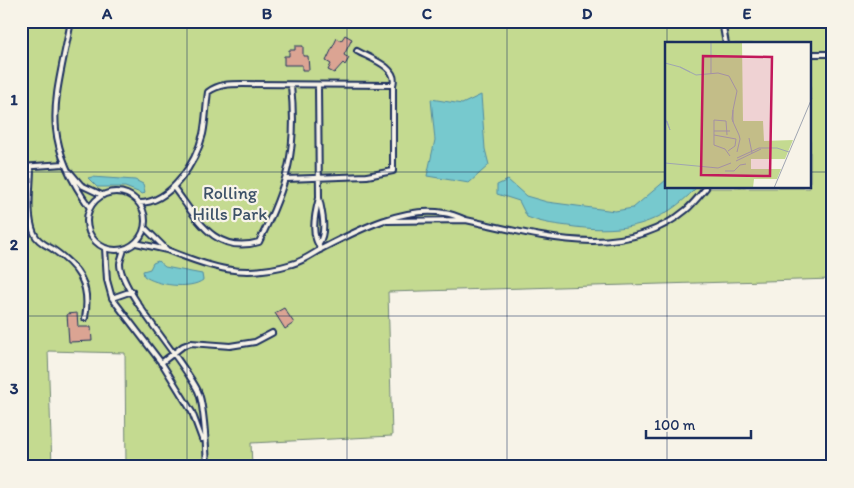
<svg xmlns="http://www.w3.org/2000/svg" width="854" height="488" font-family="Itim,sans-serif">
<rect width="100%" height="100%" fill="#f7f3e8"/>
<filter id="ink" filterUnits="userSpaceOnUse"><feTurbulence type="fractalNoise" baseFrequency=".02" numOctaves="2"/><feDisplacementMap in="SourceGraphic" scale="10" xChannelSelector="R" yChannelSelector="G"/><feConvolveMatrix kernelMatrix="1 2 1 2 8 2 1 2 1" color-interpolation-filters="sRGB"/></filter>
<g filter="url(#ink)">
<path fill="#c4da90" stroke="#708477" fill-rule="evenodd" d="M21 21H833V279L388 292 392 436 251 443 252 467H126L125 353 48 351 52 467H21ZM666 44H810V188H666Z"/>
<path fill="#77c9ce" stroke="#528ba1" d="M481 95 485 149 489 165 469 183 427 176 435 140 431 99 462 104Z
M92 177 135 180 143 184 145 192 143 194 125 187H97L88 178Z
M508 180 526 196 547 202 615 211 633 208 666 180V188H696C661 225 625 233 575 227 555 224 545 224 527 217L519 201 497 194V185Z
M158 261 165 267 202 274 203 280C190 290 156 285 144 276L143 271 150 269 153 263Z"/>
<path fill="#dba493" stroke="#1b2f5e" d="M345 35 352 39 344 55 349 58 345 65 343 63 334 73 328 70 331 64 326 61 337 38 341 41Z
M295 46H303V56H308L309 70H302V65H284V56H289V50H295Z
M284 308 294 323 285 329 275 313Z
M77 313 78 327H91L92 341 69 342 67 314Z"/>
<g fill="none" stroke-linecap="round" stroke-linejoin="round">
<g stroke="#1b2f5e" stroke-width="8">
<path id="lane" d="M71 21C56 101 38 135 90 208
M722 21 726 44
M357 51C369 58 399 67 393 85
M810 54H833
M318 86 319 198
M21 167 64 164
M31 167C31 187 26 215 34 233 36 239 45 245 51 248 79 267 91 284 85 318
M70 172 81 185 102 195
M174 188C197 218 214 255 259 242 287 186 298 149 291 86
M87 221a29 29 0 1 1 58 0a29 29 0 1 1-58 0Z
M139 203C171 203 196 162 203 134 206 120 206 105 208 92 219 84 229 84 243 84L393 85V171L367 176 286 179
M466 220C537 235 623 263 686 210 693 204 700 195 706 188
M136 243 167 250 145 228
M319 243C327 232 322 211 319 198 316 209 312 228 316 239 317 243 319 244 320 250
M105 248 107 280 112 298 163 365 192 412 202 439
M124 249C123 254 120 260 120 264 120 291 184 361 198 391 205 406 206 449 207 467
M167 250C212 268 243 279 292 264 304 261 315 252 325 247 360 229 405 206 444 213 452 214 459 217 466 220L387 221
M112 298 132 291
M161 363 183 346 191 343 230 346 255 342 272 333"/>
</g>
<use href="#lane" stroke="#f7f3e8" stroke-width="4"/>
</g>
</g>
<path fill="none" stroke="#1b2f5e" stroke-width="1" stroke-opacity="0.55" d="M187 21V467M347 21V467M507 21V467M667 21V44M21 172H666M810 172H833M667 188V467M21 316H833"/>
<g text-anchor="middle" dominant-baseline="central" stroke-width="4.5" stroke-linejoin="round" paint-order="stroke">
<g font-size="18" fill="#3d5168" stroke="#f7f3e8">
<text x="230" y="193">Rolling<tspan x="230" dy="21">Hills Park</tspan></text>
</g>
</g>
<g transform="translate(665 42)">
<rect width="146" height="146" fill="#f7f3e8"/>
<path d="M0 0H77L78 79H98L99 99 128 98 120 117H86V127H116L112 137H89L88 146H0Z" fill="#c4da90"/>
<path fill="none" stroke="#9fa5b1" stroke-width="1" d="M46 0V32M0 21 15 25M25 30 15 25 31 33 53 31 64 34 72 49 68 68M0 76 5 88 2 79M68 80V68L67 77 69 82 74 93 75 97 72 110M49 89H65M49 93 71 97 70 104 63 109M62 93 61 79 49 78V103L60 107 65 114M84 96 87 111M72 116 94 106H112L124 110M71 119 96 107M0 121 53 126 66 121M60 129H69L75 123 81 122M109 146 147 56"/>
<path fill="#c2185b" fill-opacity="0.15" stroke="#c2185b" stroke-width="2.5" d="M38 14 107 15 105 134 36 133Z"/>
<rect width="146" height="146" fill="none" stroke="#1b2f5e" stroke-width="2.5"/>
</g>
<rect width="854" height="488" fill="none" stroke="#f7f3e8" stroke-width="55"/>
<path d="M646 430v8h105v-8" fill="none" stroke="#1b2f5e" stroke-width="2.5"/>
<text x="654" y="430" font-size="15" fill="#1b2f5e" stroke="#f7f3e8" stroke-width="4" paint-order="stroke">100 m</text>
<rect x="28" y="28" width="798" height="432" fill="none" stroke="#1b2f5e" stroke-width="2"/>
<g font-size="16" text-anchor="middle" font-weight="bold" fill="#1b2f5e">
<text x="107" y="19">A</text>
<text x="267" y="19">B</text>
<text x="427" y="19">C</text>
<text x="587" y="19">D</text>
<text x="747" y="19">E</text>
<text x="14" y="105">1</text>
<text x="14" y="250">2</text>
<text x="14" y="394">3</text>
</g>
</svg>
